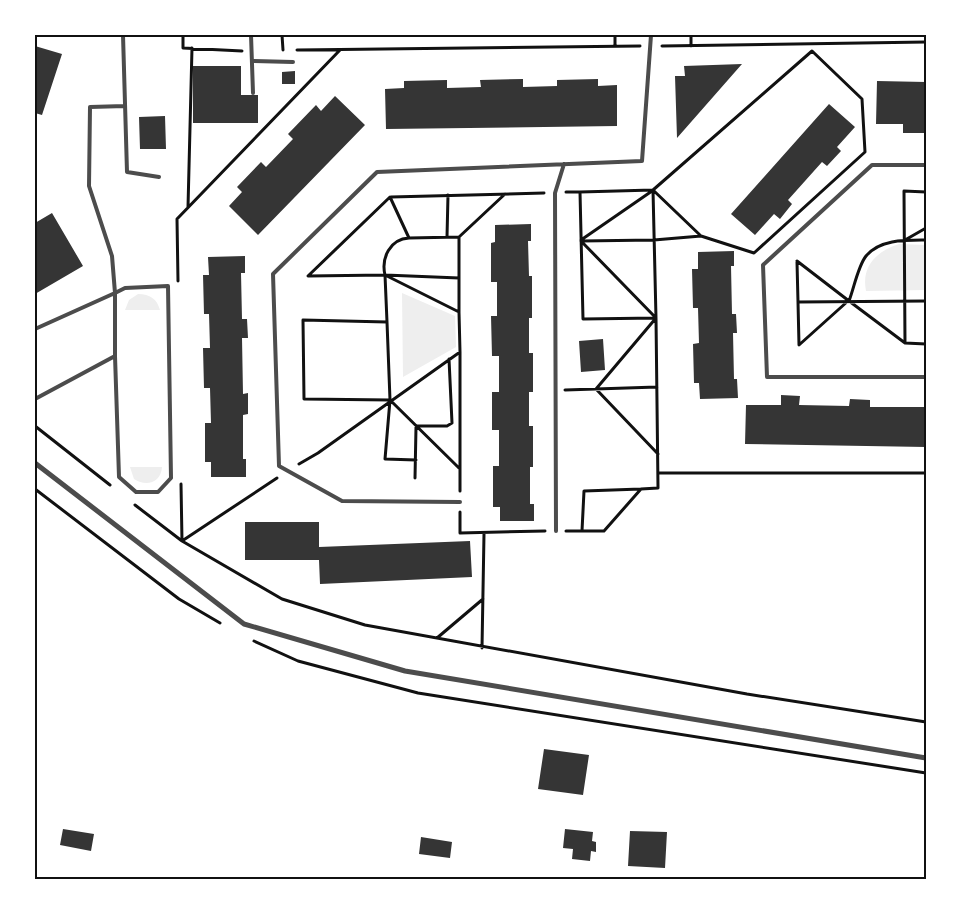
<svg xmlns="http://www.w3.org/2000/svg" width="961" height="914" font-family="Inter,sans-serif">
<rect width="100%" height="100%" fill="#fff"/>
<path fill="#eee" d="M899 244 926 245V290L866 291C861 266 877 251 899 244Z
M402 293 455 316 456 347 403 377Z
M138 294C150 294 157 299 160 310H125L129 300Z
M130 467H162C161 483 146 487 134 479Z"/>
<path fill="#353535" d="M35 46 62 54 42 115 35 113Z
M742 64 677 138 675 76H685L684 66Z
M193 66H241V95H258V123H193Z
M295 71V84H282V72Z
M523 79V87L557 86V80L598 79V86L617 85V126L386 129 385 89 404 88V81L447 80V88L481 87 480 80Z
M877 81 926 82V133H903V124H876Z
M335 96 365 125 258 235 229 206 242 192 237 187 261 162 266 167 293 139 288 134 316 105 321 111Z
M829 104 855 127 837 147 841 151 827 166 822 162 788 200 792 204 780 219 774 214 755 235 731 214Z
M165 116 166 149H140L139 117Z
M52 213 83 266 35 294V223Z
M531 224V241H528L529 276H532V318H529V353H533V392H529V426H533V467H530V504H534V521H500V507H493V466H499V430H492V392H499V356H492L491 316H497V282H491V243L495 242V225Z
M734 251V266H731L732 314H736L737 333H733L734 379H737L738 398 700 399 699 383H694L693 344 699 343 698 308H693L692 269H698V252Z
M245 256V273H241L242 319H247L248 338H242L243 394 248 393V414L243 415V459H246V477H211V462H205V423H211L210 388H204L203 348H210L209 314H204L203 275H209L208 257Z
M603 339 605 370 581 372 579 341Z
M781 395 800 396 799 405 849 406 850 399 870 400V407H926V447L745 444 746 405H781Z
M245 522H319V547L470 541 472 577 320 584 319 560H245Z
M544 749 589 755 583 795 538 789Z
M63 829 94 834 91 851 60 845Z
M565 829 593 832 592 841 596 842V852L591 851 590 861 572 859 573 849 563 848Z
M630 831 667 832 665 868 628 866Z
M421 837 452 842 450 858 419 854Z"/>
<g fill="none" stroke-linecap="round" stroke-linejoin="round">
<path stroke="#111" stroke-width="3" d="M183 35V48L242 51
M282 35 283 50
M615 35V46
M662 46 926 42
M691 46V35
M297 50 640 46
M566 192H580
M926 192 904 191 905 343 926 344
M391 197 544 193
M188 207 192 48
M447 237 448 195
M409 238 459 237
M581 240 652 191
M905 240 926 228
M797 261 849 301C854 288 858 266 866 256 880 239 906 240 926 240
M797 262 798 302 926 301
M385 275 308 276 390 197 409 238C390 239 381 258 385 275L387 322
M459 278 385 275 459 312V237L505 194
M178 281 177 219 340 50
M849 301 905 343
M798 302 799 345 848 301
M656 318 653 190 580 192 583 319 656 318 581 241 654 240 701 236 754 253 865 152 862 99 812 51 653 190 701 236
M565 390 657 387
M35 426 110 485
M417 426H447L452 423 449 359
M416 460 385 459 390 400 387 322 303 320 304 399 390 400 460 469V352
M299 464 318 453 460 352 459 312
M460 469V491
M658 473H926
M415 478 416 427
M181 484 182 541
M35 489 179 599 220 623
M641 489 584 491 582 531H604L641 489 658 488 656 318 596 389 658 454
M135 505 182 541 282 599 365 625 747 694 926 722
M460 512V533L545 531
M566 531H582
M182 541 277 478
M437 638 483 599
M254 641 298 661 418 693 926 773
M482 648 484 534"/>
<path stroke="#4c4c4c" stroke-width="4" d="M123 35 127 172 159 177
M251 35 253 93
M252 61 293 62
M926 165H872L763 265 767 377H926
M35 329 115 293 112 256 89 186 90 107 125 106
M35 399 115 356 119 477 136 492H158L171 478 168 286 125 288 115 293V356
M460 502 342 501 279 466 273 274 377 172 642 161 651 35
M556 531 555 193 564 164"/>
<path stroke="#4c4c4c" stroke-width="5" d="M35 463 244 624 405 671 926 758"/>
</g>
<rect width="961" height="914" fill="none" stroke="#ffffff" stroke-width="72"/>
<rect x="36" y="36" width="889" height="842" fill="none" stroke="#111" stroke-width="2"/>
</svg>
